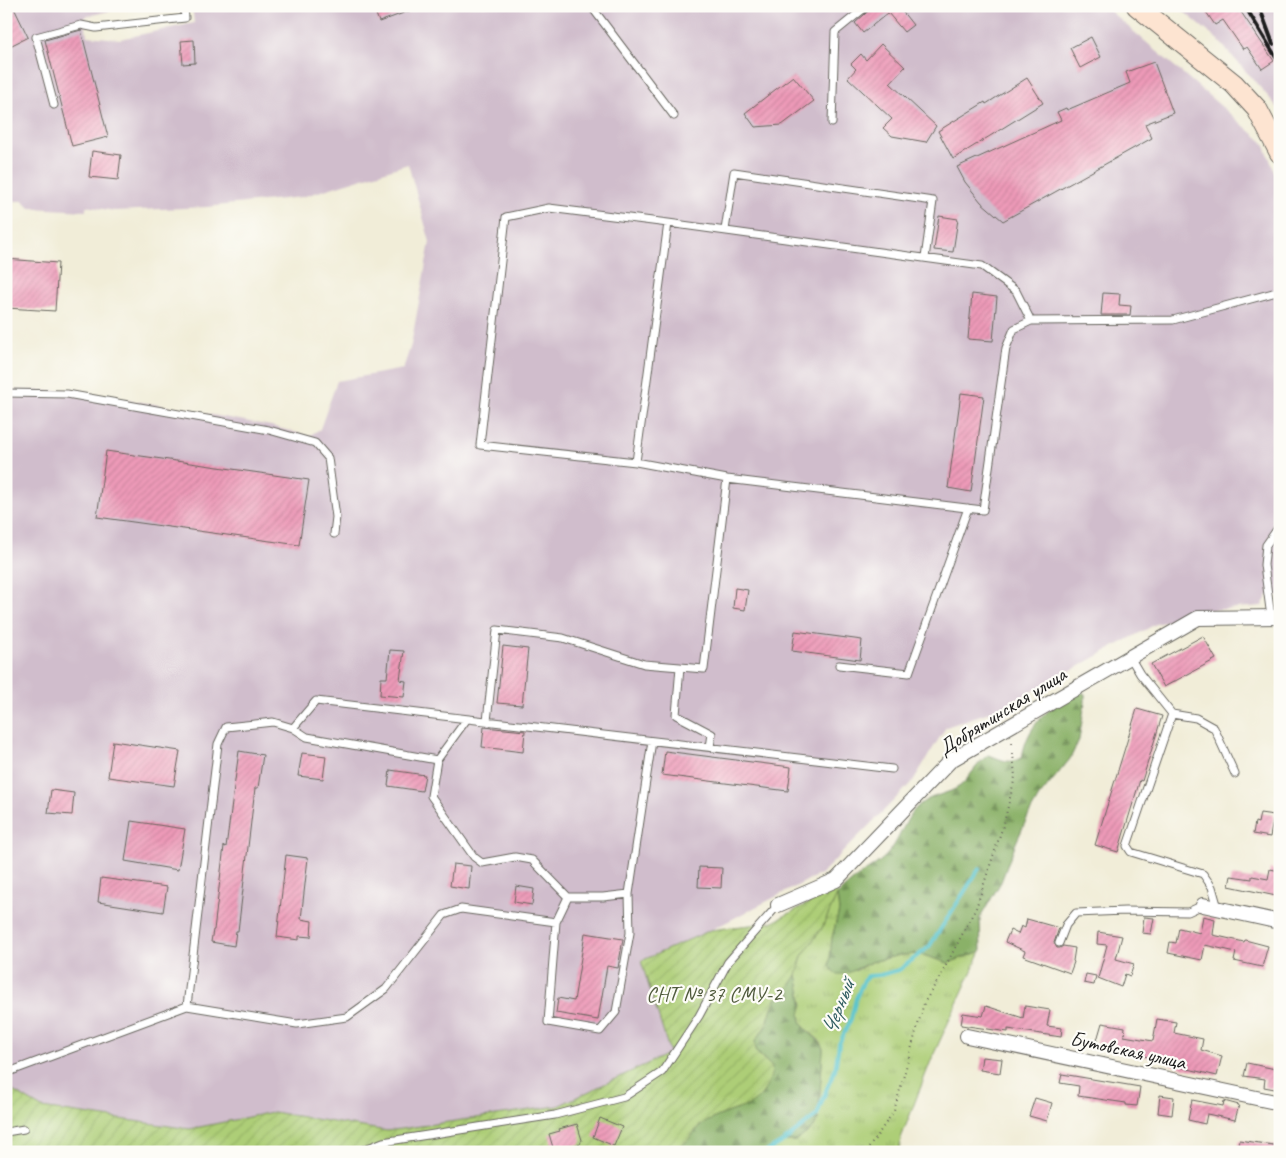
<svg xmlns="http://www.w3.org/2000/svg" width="1286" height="1158" font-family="Caveat,sans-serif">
<defs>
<pattern id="grass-tufts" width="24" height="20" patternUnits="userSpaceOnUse" patternTransform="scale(1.25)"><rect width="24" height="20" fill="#adce77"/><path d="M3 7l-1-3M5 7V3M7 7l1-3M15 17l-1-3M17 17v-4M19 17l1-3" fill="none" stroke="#94b066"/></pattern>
<pattern id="forest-firs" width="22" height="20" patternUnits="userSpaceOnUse" patternTransform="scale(1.25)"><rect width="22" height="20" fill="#8ab168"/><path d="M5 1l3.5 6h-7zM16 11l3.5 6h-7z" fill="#708f55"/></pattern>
<pattern id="garden-furrows" width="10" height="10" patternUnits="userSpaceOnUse" patternTransform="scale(1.25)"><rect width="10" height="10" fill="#adce77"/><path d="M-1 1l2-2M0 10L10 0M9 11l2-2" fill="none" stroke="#94b066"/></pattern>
<pattern id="building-hatch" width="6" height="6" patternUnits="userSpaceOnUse" patternTransform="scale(1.25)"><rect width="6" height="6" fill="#ed9ab8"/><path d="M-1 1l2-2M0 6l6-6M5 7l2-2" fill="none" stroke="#cb849e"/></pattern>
</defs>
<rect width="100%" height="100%" fill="#fdfcf7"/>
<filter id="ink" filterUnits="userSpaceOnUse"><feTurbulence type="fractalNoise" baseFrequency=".02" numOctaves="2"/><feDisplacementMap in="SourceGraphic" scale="10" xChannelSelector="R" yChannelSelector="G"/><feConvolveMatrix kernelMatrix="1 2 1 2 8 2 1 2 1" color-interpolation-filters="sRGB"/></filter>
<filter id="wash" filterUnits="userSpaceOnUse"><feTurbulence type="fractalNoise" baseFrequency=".0096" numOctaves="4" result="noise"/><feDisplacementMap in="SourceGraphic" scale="20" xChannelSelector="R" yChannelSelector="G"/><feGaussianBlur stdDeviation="1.12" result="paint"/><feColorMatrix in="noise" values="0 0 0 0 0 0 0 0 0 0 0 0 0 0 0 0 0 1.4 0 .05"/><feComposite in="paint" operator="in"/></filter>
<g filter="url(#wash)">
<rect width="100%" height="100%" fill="#f1edd8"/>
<path fill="#d0bdcc" d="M6 6H130L84 17 87 36 120 39 194 23 192 6H1104L1264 143 1280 187V596L1268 595 1262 606 1211 610 1156 624 1028 694 1027 699 946 727 913 781 822 873 711 930 670 1053 558 1106 387 1131 273 1112 190 1129 42 1108 6 1087V390L66 391 154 404 271 426 309 436 320 429 337 381 403 369 411 345 430 242 408 164 302 197 207 207 115 211 86 206V211L30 208 23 201H6Z
M1177 6H1280V110L1218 40Z"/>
<path fill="url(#grass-tufts)" stroke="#64754a" d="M837 895 839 911 832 938 855 971 871 962 900 955 920 954 948 963 981 951 932 1058 901 1138 899 1152H770L776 1145 786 1141H796L812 1129 818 1121 823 1049 819 1040 806 1029 801 1022 799 1013 803 1005 797 975 802 956 822 928Z"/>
<path fill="url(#forest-firs)" stroke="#536642" d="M1077 690 1085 694V702L1079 740 1070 759 1039 797 1028 816 1015 845 1001 882 980 918 981 951 948 963 920 954 900 955 871 962 846 974H836L829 966 832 938 839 911 837 895C844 888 852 881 860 875 871 867 882 862 890 851 901 837 905 818 918 806 931 794 948 795 960 786 969 779 976 764 988 755 1003 759 1006 765 1022 758 1027 723 1050 708 1077 690Z
M797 975C799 984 801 993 802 1003 803 1010 798 1013 801 1021 805 1034 818 1035 823 1049L818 1121 812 1129 796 1141H786L776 1145 770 1152H671C677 1148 682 1145 687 1141 693 1136 697 1128 703 1124 724 1110 756 1110 767 1085 770 1080 771 1073 772 1067L756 1051 755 1041 767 1025 772 1007 777 998 786 992Z"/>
<path fill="url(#garden-furrows)" stroke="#64754a" d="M835 889 837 895 822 928 802 956 797 975 786 992 777 998 772 1007 767 1024 755 1041 756 1052 772 1067C772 1081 761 1101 746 1106 731 1112 717 1115 703 1124 697 1128 693 1135 687 1141 682 1145 677 1148 671 1152H6V1087L42 1108 190 1129 273 1112 387 1131 558 1106 670 1053 641 961 711 930 773 922Z"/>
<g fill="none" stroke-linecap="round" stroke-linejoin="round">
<path stroke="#54c2cb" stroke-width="4" d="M766 1152 784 1141 817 1115 827 1088 835 1070 839 1044 851 1019 856 998 864 980 868 976 880 975 899 970 929 947 979 869"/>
</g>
<g id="blocks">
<path fill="url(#building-hatch)" d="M6 6H13L28 37 6 48Z
M373 6H419L420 7 379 22Z
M874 6H898L913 25 904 32 888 13 863 33 855 23Z
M1202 6H1237L1274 61 1262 69 1247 47 1243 49 1223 20 1215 25Z
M81 30 108 137 72 146 45 40Z
M1091 37 1101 57 1080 68 1070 48Z
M194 40 195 63 183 64 181 41Z
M881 44 905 67 890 83 936 126 926 142 892 136 883 128 892 119 848 78 856 69 851 64 861 54 866 60Z
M1154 62 1173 113 1145 124 1152 138 1003 221 981 202 965 182 957 167 1061 120 1057 112 1066 108 1067 110 1130 83 1126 72Z
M793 76 814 101 782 125 755 127 745 113Z
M1027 78 1043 103 953 159 938 131 985 102 986 104Z
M92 151 121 155 118 180 89 177Z
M939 216 958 219 953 252 934 250Z
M6 259 58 263 55 311 6 308Z
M1103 293 1120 294 1119 305 1131 306 1130 315H1101Z
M972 294 997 297 993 341 968 339Z
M961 393 984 396 971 492 948 488Z
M106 451 309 480 299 545 97 517Z
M735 588 748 590 745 610 733 608Z
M795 631 862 640 860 660 792 651Z
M1203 636 1216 659 1164 687 1151 664Z
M503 646 528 649 522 705 497 703Z
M390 650 404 651 400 680 406 681 404 697 380 695 381 678H387Z
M1137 709 1162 716 1142 781 1140 780 1118 852 1095 845Z
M484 727 525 731 523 752 482 747Z
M113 741 180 751 174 786 108 777Z
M239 751 263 755 258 788H255L238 931H236L234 946 211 942 213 930H214L224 846 226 847Z
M665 751 791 767 788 791 662 775Z
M302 753 326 756 323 779 298 776Z
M390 770 425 775 422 791 388 786Z
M51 790 74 793 72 815 48 813Z
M1260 813 1274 815 1270 837 1253 834 1255 822 1258 823Z
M131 821 185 829 178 870 125 861Z
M286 855 308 858 301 919 312 921 311 937 299 936V940L277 937Z
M453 864 471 866 469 889 450 886Z
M699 867 722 868 721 888 698 887Z
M1270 869 1280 871V884L1276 896 1229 886 1231 876 1252 879V876L1268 879Z
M101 878 167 887 163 912 98 902Z
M516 886 534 889 532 905 514 902Z
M1203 916 1215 919 1213 935 1244 942 1245 940 1268 946 1262 967 1234 961 1236 952 1205 945 1202 960 1168 953 1170 942 1176 943 1179 928 1200 933Z
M1144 917 1154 918 1151 934 1142 933Z
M1027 919 1059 928 1054 943 1057 948H1060L1063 946 1075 948 1073 961 1074 962 1070 973 1023 956 1025 951 1005 942 1010 930 1018 934 1021 926 1025 928Z
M1098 932 1122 936 1116 959 1134 964 1130 976 1125 974 1121 987 1098 978 1107 945 1097 944Z
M585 933 623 939 618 968 607 966 598 1020 556 1013 558 998 574 1001Z
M1086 974 1096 976 1094 985 1084 983Z
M986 1006 1023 1018 1025 1006 1050 1010 1047 1026 1062 1028 1061 1037 1008 1029V1032L961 1025 963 1013 983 1016Z
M1157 1019 1176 1022 1174 1033 1203 1039 1201 1050 1222 1056 1217 1076 1168 1064 1169 1061 1095 1047 1102 1023 1125 1027 1124 1036 1153 1041Z
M982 1057 1002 1059 1000 1073 980 1070Z
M1247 1063 1280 1070V1090L1264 1087 1265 1079 1244 1076Z
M1062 1074 1140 1087 1137 1106 1126 1105V1103L1078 1096 1079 1086 1060 1083Z
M1160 1095 1174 1097 1172 1115 1158 1113Z
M1035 1098 1052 1103 1047 1121 1029 1116Z
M1192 1100 1223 1106 1224 1101 1239 1105 1235 1120 1207 1114 1205 1124 1188 1120Z
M600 1118 622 1127 614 1146 593 1137Z
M577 1124 582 1140 580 1144 554 1151 549 1134 560 1131 559 1129Z
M1239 1140 1280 1146 1279 1152H1248L1237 1150Z"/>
</g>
</g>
<g filter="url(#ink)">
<use href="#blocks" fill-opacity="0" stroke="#67655e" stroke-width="1"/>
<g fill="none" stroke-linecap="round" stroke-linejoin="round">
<g stroke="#67655e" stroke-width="9">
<path id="service" d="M591 6 674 116
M54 105 36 37 81 25 96 28 185 18 184 6
M832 123 835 32 867 6
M725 230 734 172 933 201 925 258
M1031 321 1016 291 982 266 668 223 636 462 727 479 983 510 1006 348 1014 329 1031 321 1173 320 1280 291
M6 393 67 394 269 430 315 443 328 458 336 517 334 534
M636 462 480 445 506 217 549 208 668 223
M1271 617 1264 565 1266 545 1280 525
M1130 657 1140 674 1172 714 1127 846 1131 852 1203 874 1212 887 1218 908
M839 665 909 673 968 508
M680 667 676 715 712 734 710 747
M1172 714 1196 718 1214 728 1235 774
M467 719 437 760 431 796 474 857 482 863 515 857 532 860 568 897H603L629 894
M487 721 497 630 563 638 644 664 704 669 727 479
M293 728 316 701 892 769
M556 922 548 1022 600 1031 616 1012 630 933 629 894 652 741
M1059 943 1066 925 1076 913 1125 911 1188 912 1203 905
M187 1006 297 1024 347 1017 386 989 444 915 461 909 556 922 568 897
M6 1073 187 1006 218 744 226 727 273 722 293 728 307 737 437 760
M6 1132 24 1129
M358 1152 383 1142 555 1115 624 1097 662 1072 699 1016 728 962 778 905"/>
</g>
<g stroke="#67655e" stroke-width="16">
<path id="minor" d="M778 905 836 880 951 760 1198 618 1280 617
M1203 905 1280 922
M967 1036 1280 1103"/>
</g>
<g stroke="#67655e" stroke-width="22">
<path id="secondary" d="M1137 6 1234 84 1257 109 1280 153"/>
</g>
<path stroke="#67655e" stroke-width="2" stroke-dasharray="1 4" stroke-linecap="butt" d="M866 1152 894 1111 924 1003 941 975 976 908 1004 823 1015 777 1012 741"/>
<use href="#service" stroke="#fff" stroke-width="7"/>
<use href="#minor" stroke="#fff" stroke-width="14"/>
<use href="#secondary" stroke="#fde4d1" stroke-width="20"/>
<path stroke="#1c1c1c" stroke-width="4" d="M1245 6 1280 64
M1259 6 1273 44"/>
</g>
</g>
<g text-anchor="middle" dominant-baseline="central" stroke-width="4.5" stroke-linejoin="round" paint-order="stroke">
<g font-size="21" fill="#1c1c1c" stroke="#fdfcf7">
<text transform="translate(1002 711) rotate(-32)">Добрятинская улица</text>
<text transform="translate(1128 1050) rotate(12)">Бутовская улица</text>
</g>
<g font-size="21" fill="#4f5a3c" stroke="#fdfcf7">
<text x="714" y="994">СНТ № 37 СМУ-2</text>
</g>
<g font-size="22" font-style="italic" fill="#325e62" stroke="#fdfcf7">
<text transform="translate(838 1007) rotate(-69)">Черный</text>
</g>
</g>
<rect width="1286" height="1158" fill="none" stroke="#fdfcf7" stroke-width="25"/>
</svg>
